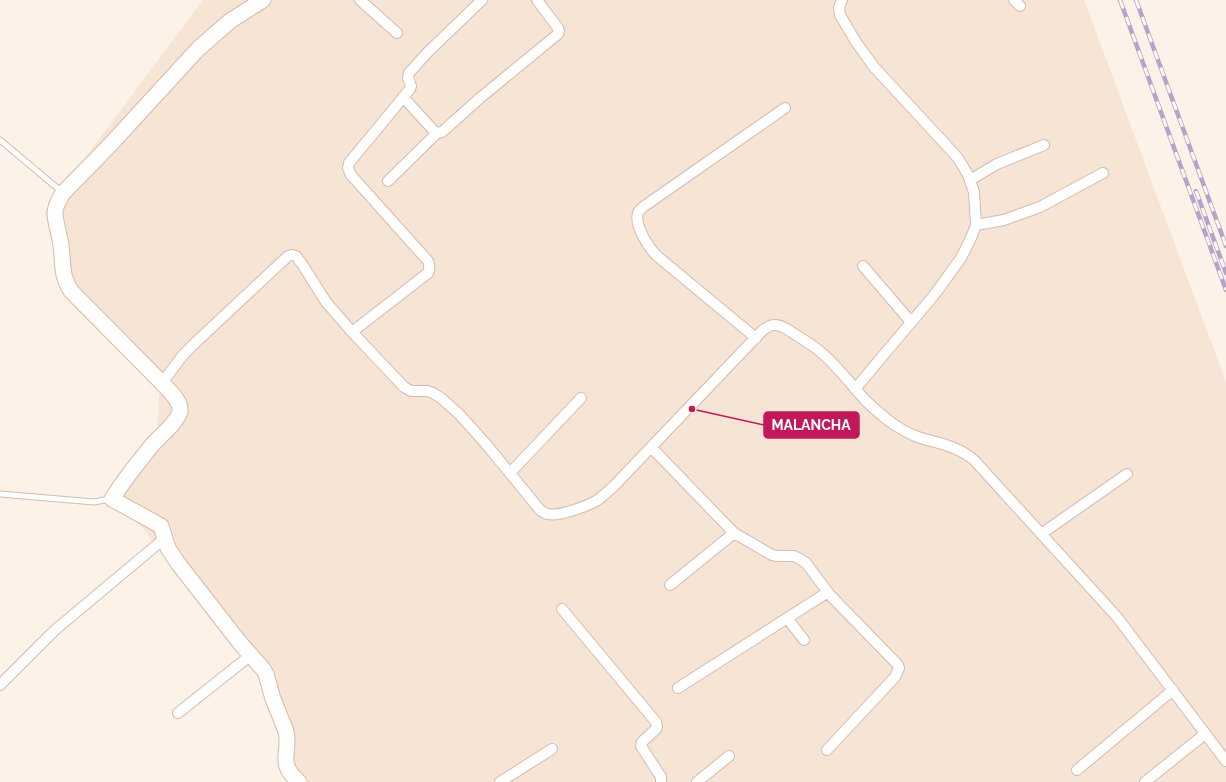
<svg xmlns="http://www.w3.org/2000/svg" width="1226" height="782" font-family="Raleway,sans-serif">
<rect width="100%" height="100%" fill="#fdf2e7"/>
<path fill="#f6e4d5" d="M203 0H1084L1226 382V782H298L256 665 121 502 157 431 160 387 64 288 45 212Z"/>
<g fill="none" stroke-linecap="round" stroke-linejoin="round">
<g stroke="#d3bbae" stroke-width="7">
<path id="lane" d="M0 140 62 192
M0 494 94 502 110 499"/>
</g>
<g stroke="#d3bbae" stroke-width="12">
<path id="street" d="M360 0 397 33
M842 0 839 8 840 15 856 42 874 67 958 158 968 175 974 192 976 225 971 238 961 258 935 294 855 389
M1014 0 1020 6
M403 97 434 131 437 133 442 132 480 98 558 34 559 31 558 28 537 0
M970 180 997 164 1044 145
M388 181 437 133
M976 225 1004 220 1040 207 1103 173
M863 266 911 322
M352 332 428 273C430 269 430 266 428 261L351 175 348 168 349 163 410 89 411 86 408 78 409 73 428 52 482 0
M756 338 657 256C649 248 632 223 639 211 640 210 642 208 643 207L785 108
M162 383 183 355 194 344 288 256 292 255 296 256 302 264 326 302 352 332 404 387 411 391H427L433 393 441 398 459 414 486 444 540 510C542 511 545 514 548 514 558 517 587 506 596 501 602 497 608 491 613 487L763 330C766 328 770 325 774 325 781 324 788 330 793 333 804 340 814 346 823 354 839 368 852 386 866 401 882 416 898 430 918 437 939 444 956 445 974 460L1117 617 1226 761
M651 447 734 533 772 555 777 556H794L800 559 806 563 830 595 898 665 899 668 895 677 827 750
M510 473 581 398
M1041 534 1127 474
M670 585 734 533
M562 609 656 722 657 727 656 729 642 742 641 746 661 777V782
M787 618 804 640
M0 685 55 630 165 538
M678 688 828 592
M178 713 251 655
M1077 770 1173 690
M500 782 552 749
M697 782 729 756
M1145 782 1205 734"/>
</g>
<g stroke="#d6baab" stroke-width="17">
<path id="secondary" d="M263 0 230 21 198 49 110 145 63 193C60 198 55 206 55 213 55 222 60 236 61 246 64 265 60 273 71 291L162 383C168 390 181 400 180 411 178 422 160 436 153 444 139 461 124 480 112 499L161 526 168 548 177 562 240 643 263 669 266 674 273 699 286 731C291 754 276 762 299 782"/>
</g>
<use href="#lane" stroke="#fff" stroke-width="5"/>
<use href="#street" stroke="#fff" stroke-width="10"/>
<use href="#secondary" stroke="#fff" stroke-width="15"/>
<g stroke="#b4a4c9" stroke-width="4.5">
<path id="rail" d="M1120 0 1226 290
M1136 0 1226 246
M1196 191 1226 273"/>
</g>
<use href="#rail" stroke="#fff7ee" stroke-width="3" stroke-dasharray="9" stroke-linecap="butt"/>
</g>
<path fill="none" stroke="#c2185b" stroke-width="1.5" d="M692 409L764 425"/>
<circle fill="#c2185b" stroke="#fff7ee" stroke-width="1.5" cx="692" cy="409" r="4"/>
<rect fill="#c2185b" stroke="#c2185b" stroke-width="1.5" x="764" y="412" width="95" height="26" rx="4"/>
<g font-size="14" text-anchor="middle" font-weight="bold" fill="#fff">
<text x="811" y="430">MALANCHA</text>
</g>
</svg>
